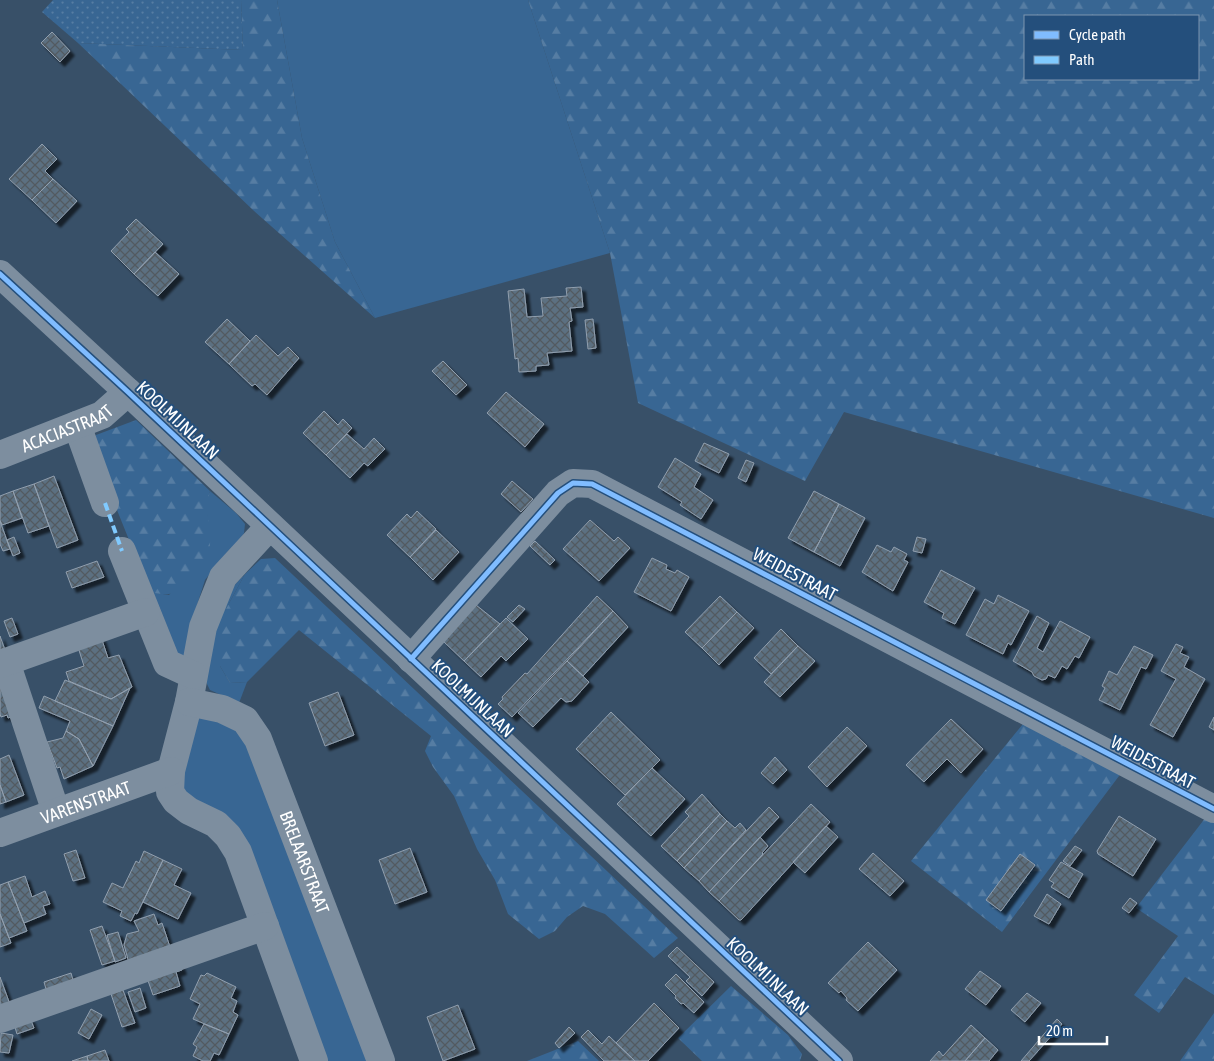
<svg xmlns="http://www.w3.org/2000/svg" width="1214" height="1061" font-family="'Asap Condensed',sans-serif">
<defs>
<pattern id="forest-firs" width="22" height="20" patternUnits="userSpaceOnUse" patternTransform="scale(1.25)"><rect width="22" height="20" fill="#386693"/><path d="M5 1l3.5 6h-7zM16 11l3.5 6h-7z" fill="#567da3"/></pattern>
<pattern id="garden-dots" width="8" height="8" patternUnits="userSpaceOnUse" patternTransform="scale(1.25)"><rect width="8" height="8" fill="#386693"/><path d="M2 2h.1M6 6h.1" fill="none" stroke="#567da3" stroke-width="1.8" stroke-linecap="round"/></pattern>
<pattern id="building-cross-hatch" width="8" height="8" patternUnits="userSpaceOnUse" patternTransform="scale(1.25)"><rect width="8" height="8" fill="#5c6f81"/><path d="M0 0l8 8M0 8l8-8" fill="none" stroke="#525a61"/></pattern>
<filter id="shadow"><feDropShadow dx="4.5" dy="4.5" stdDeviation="1" flood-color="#0009"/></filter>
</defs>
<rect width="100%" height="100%" fill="#385068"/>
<path fill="#386693" d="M277 0H528L610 253 375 318 335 242 302 138Z
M210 491 236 513 245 524 244 533 238 544 228 551 205 580 192 621 184 658 175 654 150 592 169 595 210 546 206 503Z
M245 574 226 609 220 650V666L230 683 247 682 239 703 210 690 205 680 206 664 227 593Z
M201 714 245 733 369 1061H326L247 852 187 799 181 778 190 727Z"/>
<path fill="url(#forest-firs)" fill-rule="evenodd" d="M241 0H277L302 138 335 242 375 318 253 210 78 43 243 50Z
M528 0H1214V518L844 412 805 481 638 403 610 253ZM1025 16H1198V79H1025Z
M136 420 210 491C204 512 211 525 210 545 210 561 185 592 169 594 164 595 155 593 150 592L90 443 96 435Z
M275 558 678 938 654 958 605 914 583 906 567 917 555 931 539 939 508 914 495 880 477 849 454 796 433 767 425 751 431 736 299 630 247 682 230 683 220 666 219 629 226 609 245 574 261 559Z
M1027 719 1122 772 1002 932 911 861Z
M1206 817 1214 821V995L1185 977 1159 1013 1134 995 1178 936 1136 908Z
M731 986 788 1035 802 1054 800 1061H702L678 1038Z
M1214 1013V1061H1180Z
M578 1041 599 1061H527Z"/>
<path fill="url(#garden-dots)" d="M53 0H241L243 50 78 43 42 12Z"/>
<path fill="url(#building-cross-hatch)" stroke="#919fae" filter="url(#shadow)" d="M52 32 70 51 60 62 41 43Z
M42 144 57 159 45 171 53 179 32 200 9 179Z
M53 179 77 201 56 223 32 200Z
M136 219 163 244 134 274 111 251 129 232 126 229Z
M155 252 179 274 158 296 134 274Z
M581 287 583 307 570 308 572 321 569 322 572 351 547 353 549 365 536 366V371L519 372 518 358 515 359 508 291 524 289 527 317 543 316 541 298 567 296 566 288Z
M227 319 250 341 229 364 205 342Z
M593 319 596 348 588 349 585 320Z
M256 335 278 356 288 347 299 358 267 395 255 384 252 386 229 364Z
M443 361 467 385 456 395 432 371Z
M506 392 544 424 525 447 487 413Z
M324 411 338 425 343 419 352 428 326 455 303 433Z
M347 434 364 449 374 438 385 449 368 466 364 463 350 478 326 455Z
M704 443 729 454 719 473 695 461Z
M675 458 701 474 694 487 713 500 701 519 680 505 682 502 658 487Z
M746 460 754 463 746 482 738 478Z
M54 476 78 540 57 548 34 484Z
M512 481 533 499 521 512 501 494Z
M34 484 49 526 28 533 13 491Z
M13 491 22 518 2 525 0 520V496Z
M814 491 839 504 814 552 788 538Z
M839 504 865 518 840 566 814 552Z
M417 511 436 529 410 557 387 535 407 514 411 518Z
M590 520 614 541 618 537 630 548 599 581 563 549Z
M0 521 10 549 3 551 0 544Z
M436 530 459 552 433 580 410 557Z
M14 537 20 553 13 556 7 540Z
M917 537 926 539 922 553 913 551Z
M535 541 555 560 550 565 530 546Z
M877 545 891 552 894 547 907 554 904 560 908 562 893 591 862 572Z
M652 558 667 565 666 569 675 573 677 570 689 577 671 611 634 592Z
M97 561 104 577 72 588 66 572Z
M941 570 975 588 955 624 942 618 944 613 924 602Z
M998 595 1029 611 1011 645 1008 643 1003 654 966 635 985 599 994 604Z
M597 596 613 611 512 717 498 704 503 699 502 697 525 673 527 674Z
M720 596 737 612 702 648 685 632Z
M476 605 500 624 464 661 443 641Z
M519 605 525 609 513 622 507 617Z
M613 611 628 627 583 676 567 661Z
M737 612 754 628 719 665 702 648Z
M1037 616 1049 623 1037 648 1043 652 1060 621 1090 637 1079 658 1075 656 1067 669 1062 666 1055 678 1048 675 1046 679 1042 680 1034 676 1032 672 1013 661Z
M12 618 18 634 10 637 4 621Z
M506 618 528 639 506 661 501 656 481 677 464 661Z
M781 629 798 646 771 674 754 658Z
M0 636 5 650 0 651Z
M101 637 108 658 119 655 132 687 111 699 69 681 66 672 84 666 77 644Z
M1176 644 1183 647 1180 653 1189 657 1184 667 1205 679 1173 737 1150 725 1176 679 1161 671Z
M798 646 815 661 780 697 764 682Z
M1134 646 1153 655 1146 669 1141 667 1120 710 1099 700 1105 688 1102 686 1109 671 1117 675Z
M567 661 589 682 572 701 566 702 561 698 533 727 518 713Z
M65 680 111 699 130 688 113 726 55 701Z
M3 687 16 715 8 718 7 715 1 717 0 714V688Z
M338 692 354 735 325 746 309 703Z
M44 696 113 726 93 766 79 739 66 731 70 721 39 708Z
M611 712 660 760 625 795 576 749Z
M1214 717V730L1209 727Z
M951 719 983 749 961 773 947 759 924 782 906 765Z
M847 727 867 746 827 787 808 767Z
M66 731 79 739 93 766 64 779 60 767 57 768 47 742 63 738Z
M9 755 24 795 6 802 0 785V759Z
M775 757 787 770 773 784 761 773Z
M652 768 685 799 651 836 617 804Z
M0 785 6 802 0 804Z
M702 794 720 814 677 861 661 846 689 816 685 812Z
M811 804 830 822 741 920H739L719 901Z
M769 807 779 817 709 892 699 881Z
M720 814 727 821 684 868 677 861Z
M1119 816 1156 839 1133 876 1098 854 1097 851Z
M727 821 735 828 740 823 746 830 699 881 684 868Z
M826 826 838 837 805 873 793 862Z
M760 837 768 846 762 853 763 854 719 901 709 892Z
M1075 846 1082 850 1070 866 1063 861Z
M410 848 427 892 395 904 379 860Z
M76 850 85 878 73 881 64 854Z
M144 851 163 860 137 914 135 913 131 921 120 916 122 911 103 902 112 883 123 888 136 861 139 863Z
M873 853 904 881 890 896 859 869Z
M1020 854 1035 865 1001 911 986 900Z
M163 860 182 869 174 885 191 893 178 919 143 902Z
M1061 862 1083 874 1069 898 1051 887 1054 883 1049 880Z
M25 876 32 897 45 891 50 904 43 906 46 914 24 923 8 882Z
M8 882 27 931 9 938 0 914V885Z
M1047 894 1061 904 1049 924 1034 916Z
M1130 898 1137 903 1129 913 1122 908Z
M0 914 11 943 0 947Z
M154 914 158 925 162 923 172 953 131 970 124 945 127 934 139 931 134 921Z
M102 926 115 961 102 965 90 930Z
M118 932 126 958 115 962 107 935Z
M868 942 897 970 858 1011 846 1000 847 998 841 991 839 993 828 983Z
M677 947 714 982 702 996 686 981 690 977 668 956Z
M180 964 182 970 176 972 180 986 153 995 146 975Z
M980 971 1001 986 986 1005 965 989Z
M71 973 75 987 48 996 44 982Z
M207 973 236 987 231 998 237 1001 233 1012 238 1015 229 1034 193 1019 200 1004 190 999 201 975 204 976Z
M676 974 704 1002 694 1013 683 1003 681 1004 675 998 676 996 665 985Z
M0 977 12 1010 0 1014Z
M140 988 146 1008 135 1012 128 992Z
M123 990 135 1023 122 1027 111 994Z
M1027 993 1041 1003 1025 1022 1011 1010Z
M654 1003 679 1028 648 1061H635L616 1043Z
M458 1005 475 1049 443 1061 427 1017Z
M91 1009 102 1015 89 1039 78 1033Z
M30 1018 34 1028 17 1034 14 1024Z
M1057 1019 1062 1024 1029 1061H1021Z
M204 1024 229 1034 219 1055 214 1053 210 1061H203L193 1056 197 1047 193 1044Z
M971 1025 985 1038 965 1061H930L939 1051 943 1056Z
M569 1027 575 1033 559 1048 555 1043Z
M588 1030 602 1044 609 1036 635 1061H604L581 1037Z
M1 1033 13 1035 9 1053 0 1052Z
M985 1038 998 1050 989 1061H965Z
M105 1050 109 1061H88L87 1056Z
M87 1056 88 1061H72Z"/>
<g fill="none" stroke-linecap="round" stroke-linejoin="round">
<g stroke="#7d8e9f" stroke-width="28">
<path d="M0 274 128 392 839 1061"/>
<path d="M77 425 105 503"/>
<path id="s1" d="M0 455 102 415 128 392"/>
<path d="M270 526 223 577 203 627 189 702 171 771 170 792 176 801 189 811 216 824 228 836 238 852 314 1061"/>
<path d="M122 551 167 663 193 675"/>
<path d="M411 659 558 493 573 483 592 484 1214 809"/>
<path d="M6 662 56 812"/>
<path d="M0 664 146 612"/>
<path id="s2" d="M189 702 222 709 245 720 258 739 381 1061"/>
<path id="s3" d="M0 833 171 771"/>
<path d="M0 1019 265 926"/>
</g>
<path stroke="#80caff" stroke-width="4" stroke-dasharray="8 4" stroke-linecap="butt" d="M105 503 122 551"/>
<g stroke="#244f7c" stroke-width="8">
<path id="cycleway" d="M0 274 128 392 839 1061
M411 659 558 493 573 483 592 484 1214 809"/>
</g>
<use href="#cycleway" stroke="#80bcff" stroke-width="5"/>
</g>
<g text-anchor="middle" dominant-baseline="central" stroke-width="4" stroke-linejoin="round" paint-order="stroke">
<g font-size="18" fill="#fff" stroke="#244f7c">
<text transform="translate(178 420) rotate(43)">KOOLMIJNLAAN</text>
<text stroke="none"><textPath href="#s1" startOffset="72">ACACIASTRAAT</textPath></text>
<text transform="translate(795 574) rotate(28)">WEIDESTRAAT</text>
<text transform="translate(473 698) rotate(43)">KOOLMIJNLAAN</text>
<text transform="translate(1153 762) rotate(28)">WEIDESTRAAT</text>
<text stroke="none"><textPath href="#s3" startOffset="91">VARENSTRAAT</textPath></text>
<text stroke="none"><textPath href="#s2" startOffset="214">BRELAARSTRAAT</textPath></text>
<text transform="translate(768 976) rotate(43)">KOOLMIJNLAAN</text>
</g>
</g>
<rect x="1024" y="15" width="175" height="65" fill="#244f7c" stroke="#7c95b0"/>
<rect x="1034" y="31" width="25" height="8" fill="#80bcff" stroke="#7c95b0"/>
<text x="1069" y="40" font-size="15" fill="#ffffff">Cycle path</text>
<rect x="1034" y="56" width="25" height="8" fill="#80caff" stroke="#7c95b0"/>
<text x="1069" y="65" font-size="15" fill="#ffffff">Path</text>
<path d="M1039 1036v8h68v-8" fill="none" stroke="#ffffff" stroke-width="2.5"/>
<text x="1046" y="1036" font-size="15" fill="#ffffff" stroke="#244f7c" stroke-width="4" paint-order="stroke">20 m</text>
</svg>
